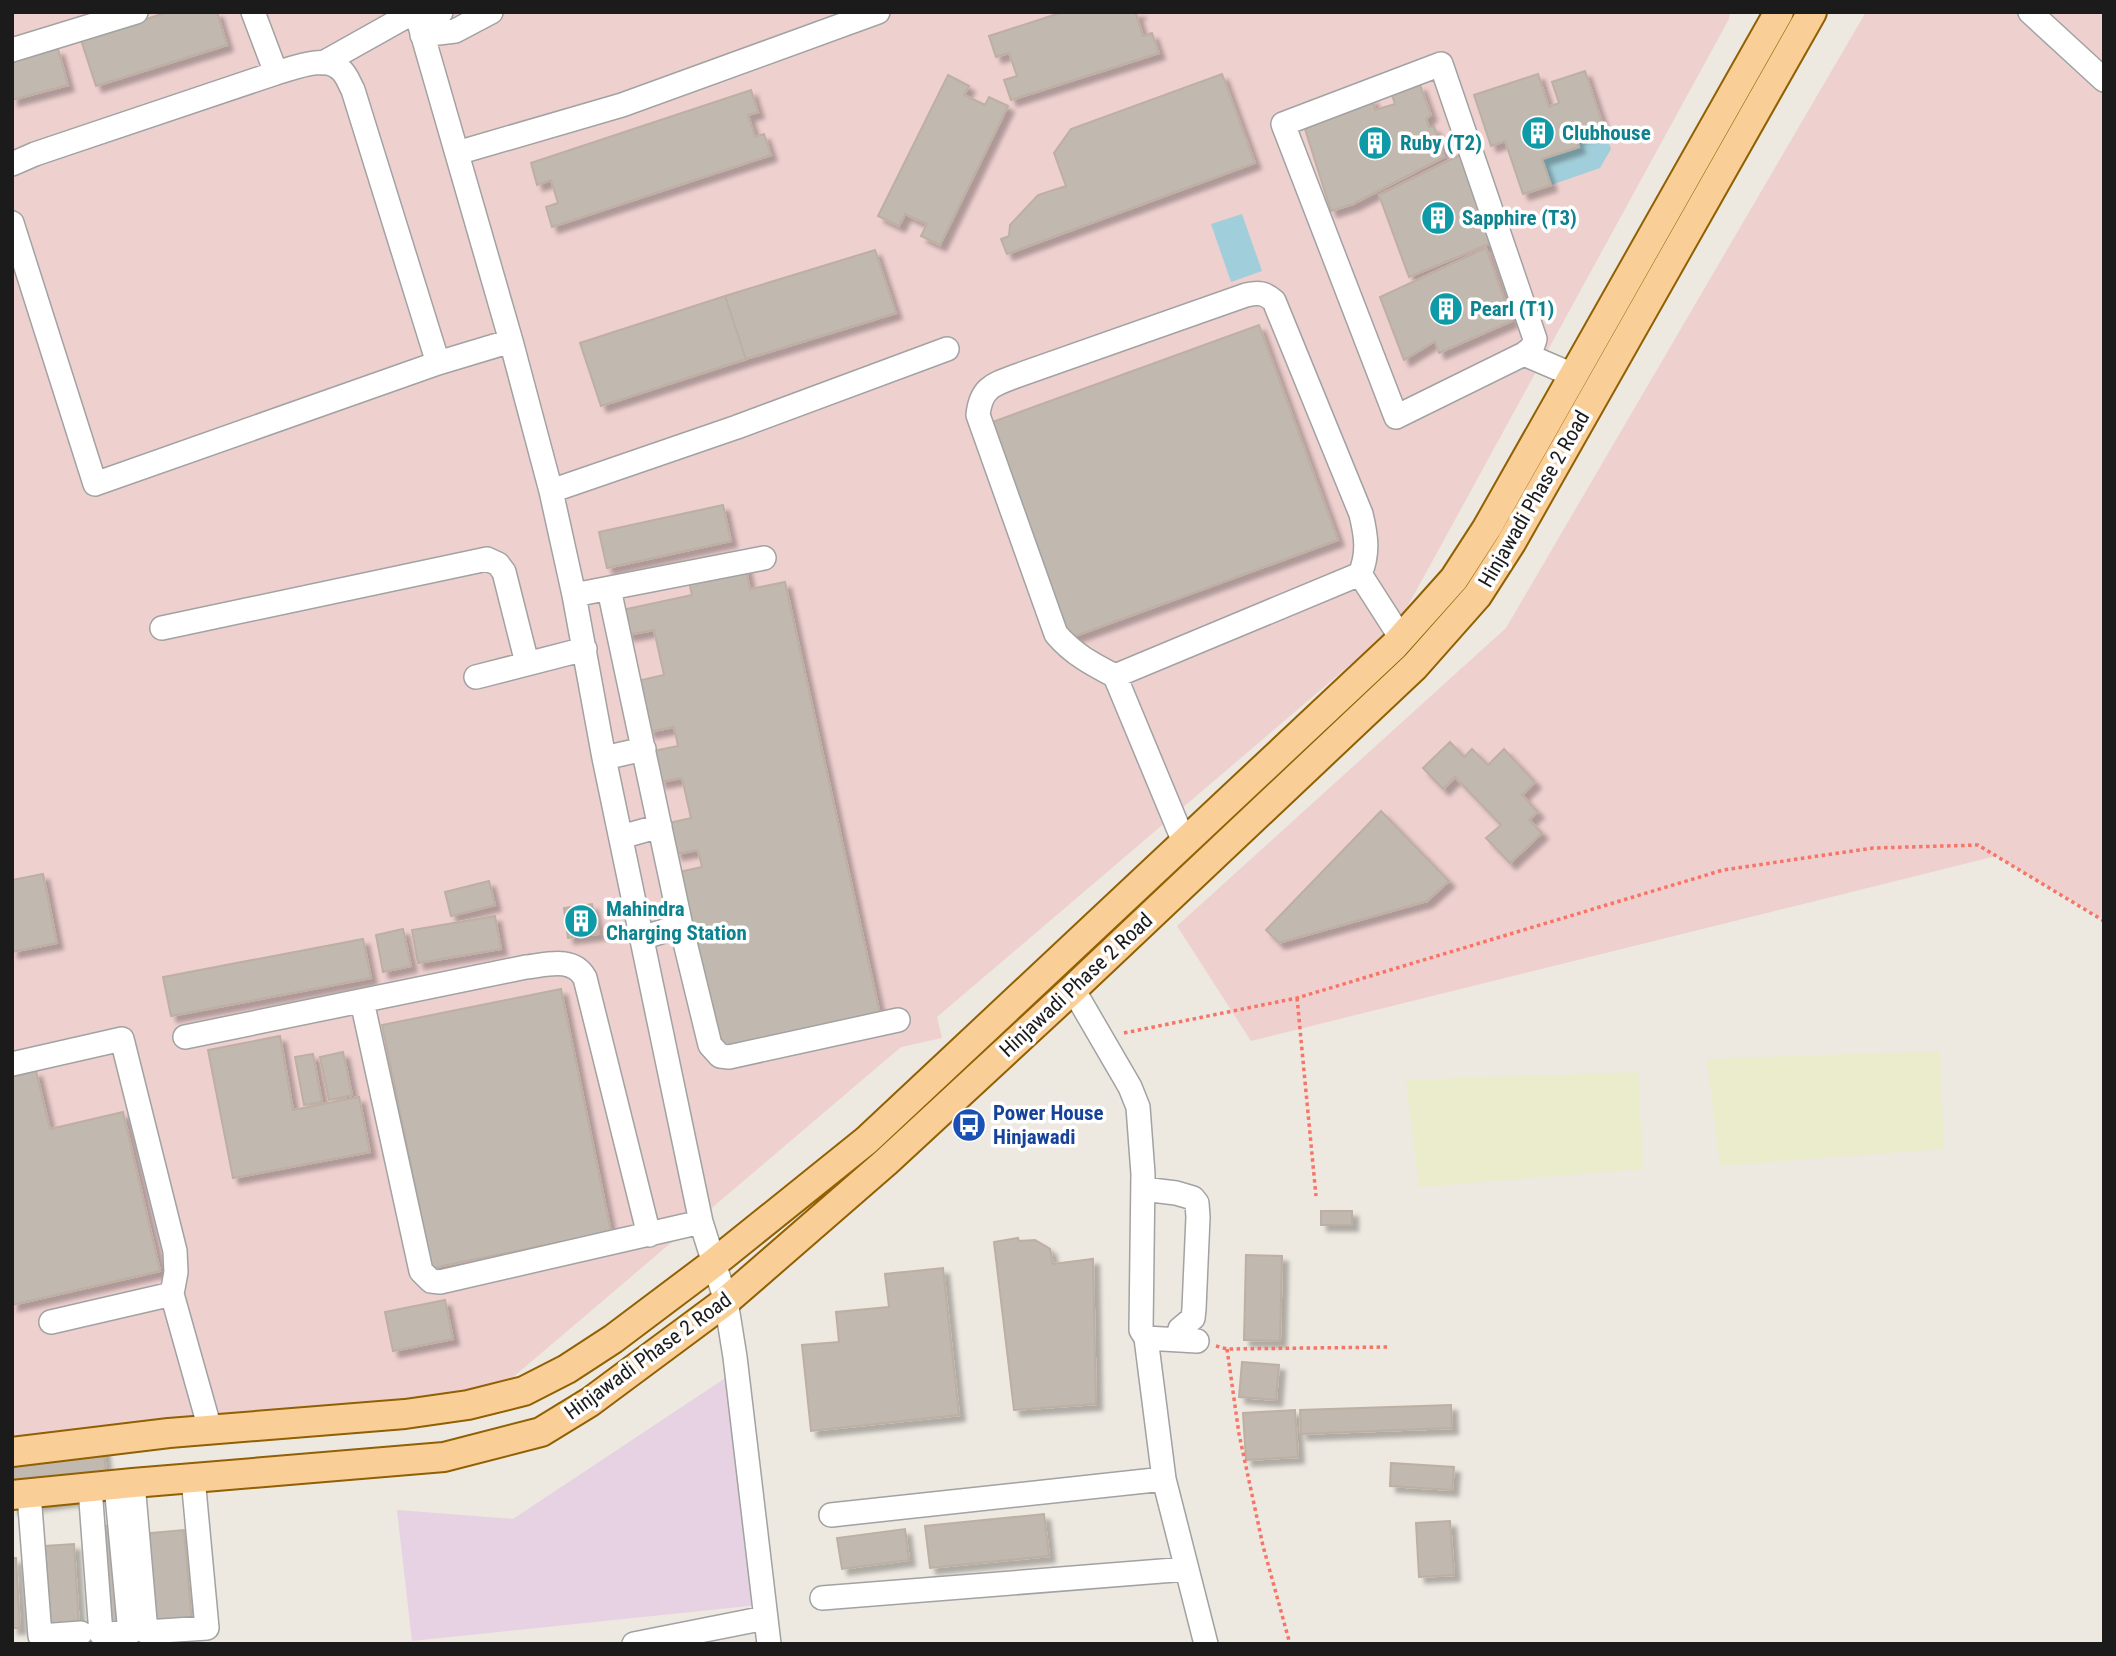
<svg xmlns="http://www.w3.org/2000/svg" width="2116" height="1656" font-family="'Roboto Condensed',sans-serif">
<defs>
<filter id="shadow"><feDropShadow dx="6" dy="6" stdDeviation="2" flood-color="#0004"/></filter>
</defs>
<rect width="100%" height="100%" fill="#ede8e0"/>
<path fill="#eed0cf" d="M12 12H1730L1729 19 1398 624 937 1017 942 1038 901 1047 491 1396 12 1446Z
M1866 12H2104V920L1996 856 1251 1041 1177 926 1506 628Z"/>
<path fill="#e6d2e2" d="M730 1375 758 1605 412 1641 397 1510 513 1519Z"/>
<path fill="#eaeccb" d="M1940 1051 1944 1149 1720 1166 1707 1059Z
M1638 1072 1643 1169 1419 1187 1406 1080Z"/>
<path fill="#a0ceda" d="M1604 128 1611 149 1600 168 1551 185 1542 159 1576 138Z
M1242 214 1262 271 1231 282 1211 224Z"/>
<path fill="#c1b8b0" stroke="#beafa3" stroke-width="2" filter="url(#shadow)" d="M168 12H217L227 45 96 86 81 40Z
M1063 12H1141L1136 14 1143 36 1152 33 1159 53 1011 100 1004 80 1017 76 1009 53 996 57 989 36Z
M58 49 68 85 12 100V61Z
M1585 71 1604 128 1576 138 1579 147 1542 159 1551 185 1523 194 1505 141 1491 146 1474 95 1538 74 1549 107 1559 103 1552 82Z
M1222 74 1255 163 1007 254 1001 239 1009 236 1010 225 1038 195 1066 186 1054 153 1071 129Z
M948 75 969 86 964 95 985 105 989 97 1008 106 940 245 921 236 927 224 905 214 899 226 878 216Z
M1420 85 1431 115 1426 119 1429 127H1434L1444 157 1353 204 1331 211 1305 129 1349 107 1372 98 1375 110 1395 104 1392 95Z
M751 90 758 112 748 115 755 137 764 134 771 155 552 227 546 207 558 203 551 180 537 185 531 163Z
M1464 153 1496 241 1409 277 1379 195Z
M1486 248 1512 321 1439 353 1435 341 1404 360 1380 297Z
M875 250 896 313 746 359 725 296Z
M725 296 746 359 601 406 580 343Z
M1259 325 1338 540 1067 639 987 424Z
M723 505 731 541 607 568 599 532Z
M745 565 750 589 785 582 880 1014 719 1048 679 872 702 867 698 850 676 854 669 823 691 818 682 778 660 782 653 751 678 746 674 727 649 732 637 681 664 675 654 630 627 635 622 610 692 595 688 577Z
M1450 742 1464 757 1472 749 1488 765 1504 749 1535 782 1522 795 1538 812 1529 820 1542 833 1510 863 1486 838 1501 825 1455 777 1443 789 1423 768Z
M1381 811 1449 881 1427 901 1279 943 1266 930Z
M43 874 57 943 12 952V880Z
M489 881 495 905 451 916 445 892Z
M592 904 599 934 568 938 564 908Z
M495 916 501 949 418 963 412 930Z
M403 929 411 966 383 972 376 935Z
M363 939 371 978 171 1016 163 977Z
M561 989 611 1232 432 1268 382 1025Z
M280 1036 293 1110 359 1097 370 1152 233 1178 208 1050Z
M343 1052 352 1095 329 1100 320 1057Z
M313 1054 322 1102 304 1105 295 1057Z
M36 1071 50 1129 123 1112 160 1271 12 1305V1077Z
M1321 1211H1352V1225H1321Z
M1018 1238 1019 1241 1035 1240 1050 1249 1053 1264 1093 1259 1096 1404 1014 1410 994 1242Z
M1246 1255 1282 1256 1280 1341 1244 1340Z
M943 1268 959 1415 811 1431 802 1345 839 1342 836 1312 889 1307 885 1274Z
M445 1300 453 1339 393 1351 385 1312Z
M1242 1362 1279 1365 1276 1400 1239 1397Z
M1451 1405 1452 1428 1301 1434 1300 1410Z
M1295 1410 1298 1457 1246 1460 1243 1413Z
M101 1429 109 1495 12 1508V1441Z
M1391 1463 1454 1467 1452 1490 1390 1486Z
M1044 1514 1049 1556 930 1568 925 1526Z
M1450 1521 1454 1575 1419 1577 1416 1523Z
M117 1525 125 1629 103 1630 95 1527Z
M905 1529 909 1560 842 1569 837 1538Z
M184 1530 192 1624 150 1628 141 1534Z
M74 1544 79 1626 51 1628 45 1546Z
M12 1558H16L20 1628H12Z"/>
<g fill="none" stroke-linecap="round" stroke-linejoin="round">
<g stroke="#a2a2a2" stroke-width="26">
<path id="minor" d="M253 12 276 73
M416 12 511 341 551 491 574 595 604 758 701 1222 726 1301 735 1357 769 1644
M441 12 436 15 422 35 455 31 491 12
M2030 12 2104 80
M12 50 136 12
M323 63 414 12
M457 153 622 105 878 12
M12 164 35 154 276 73C294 68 326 54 341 70 347 75 349 83 353 90L438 363
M12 223 95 484 438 363 511 341
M1524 354 1532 348 1535 339 1441 64 1283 124 1396 417 1524 354 1573 375
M551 491 737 427 947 349
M1360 574 1401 638
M609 589 681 926 710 1045 720 1056 729 1057 898 1020
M574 595 764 558
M162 628 487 559 498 564 504 572 527 663
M1115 676 1360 574C1369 553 1366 535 1361 514L1274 301C1265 293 1259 292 1246 295L1019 375C995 384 981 386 978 415L1056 634C1073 654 1092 664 1115 676L1184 842
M476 677 585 649
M604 758 644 749
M621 837 660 826
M641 938 681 926
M1073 989 1130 1087 1138 1107 1143 1174 1141 1330 1146 1338 1197 1341
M362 1001 421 1271 431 1281 440 1282 701 1222
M185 1037 526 967C546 965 573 956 585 978L649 1235
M12 1064 122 1039 175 1251 176 1272 172 1294 210 1429
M1143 1189 1176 1193 1193 1198 1197 1203 1198 1217 1194 1309 1193 1318 1180 1329 1179 1339
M51 1322 172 1294
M1164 1479 1206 1644
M133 1483 146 1632 207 1628 193 1478
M90 1488 101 1634 130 1633 116 1485
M29 1494 40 1636 81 1633
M831 1515 1164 1479 1146 1338
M822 1598 1187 1569
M634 1644 765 1618"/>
</g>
<g stroke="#906002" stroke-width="32">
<path id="major" d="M12 1452 169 1433 405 1414 468 1405 524 1391 567 1369 613 1339 714 1263 867 1140 1394 646 1454 579 1487 528 1779 12
M12 1495 133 1483 444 1457 541 1432 590 1402 726 1301 886 1162 1073 989 1415 666 1477 596 1511 543 1812 12"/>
</g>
<path stroke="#f87466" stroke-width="3.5" stroke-dasharray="3.5 3.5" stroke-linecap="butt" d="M1297 998 1316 1196
M1124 1033 1297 998 1723 870 1873 848 1978 845 2104 921
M1216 1346 1227 1349 1390 1347
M1227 1349 1239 1434 1263 1546 1290 1644"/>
<use href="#minor" stroke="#fff" stroke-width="23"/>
<use href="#major" stroke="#facf97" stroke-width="28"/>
</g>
<defs>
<g id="building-disc" transform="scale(1.75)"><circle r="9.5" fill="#0f9aa8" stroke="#fff"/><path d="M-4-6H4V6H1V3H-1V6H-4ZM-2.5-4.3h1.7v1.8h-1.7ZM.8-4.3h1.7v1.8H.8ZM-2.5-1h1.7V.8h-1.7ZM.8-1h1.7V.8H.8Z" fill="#fff"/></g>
<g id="bus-disc" transform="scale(1.75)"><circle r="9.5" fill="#1a4fb4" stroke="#fff"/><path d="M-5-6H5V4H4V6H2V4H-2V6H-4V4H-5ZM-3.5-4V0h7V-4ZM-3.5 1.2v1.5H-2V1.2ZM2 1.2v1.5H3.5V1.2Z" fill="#fff"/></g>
</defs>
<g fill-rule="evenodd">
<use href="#building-disc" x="1538" y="133"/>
<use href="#building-disc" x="1375" y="143"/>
<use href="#building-disc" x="1438" y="218"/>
<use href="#building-disc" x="1446" y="309"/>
<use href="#building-disc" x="581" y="921"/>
<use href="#bus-disc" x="969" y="1125"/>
</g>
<g text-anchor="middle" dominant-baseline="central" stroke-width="7" stroke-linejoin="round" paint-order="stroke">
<g font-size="21" font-weight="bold" fill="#0d838f" stroke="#fff" text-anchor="start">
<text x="1562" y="133">Clubhouse</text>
<text x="1400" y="143">Ruby (T2)</text>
<text x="1462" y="218">Sapphire (T3)</text>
<text x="1470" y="309">Pearl (T1)</text>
<text x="606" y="909">Mahindra<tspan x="606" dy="24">Charging Station</tspan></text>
</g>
<g font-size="21" fill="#1b1b1b" stroke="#fff">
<text transform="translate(1534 499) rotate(-60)">Hinjawadi Phase 2 Road</text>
<text transform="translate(1076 985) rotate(-43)">Hinjawadi Phase 2 Road</text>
<text transform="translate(648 1356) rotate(-36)">Hinjawadi Phase 2 Road</text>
</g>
<g font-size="21" font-weight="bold" fill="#164399" stroke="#fff" text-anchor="start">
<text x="993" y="1113">Power House<tspan x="993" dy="24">Hinjawadi</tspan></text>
</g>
</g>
<rect width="2116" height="1656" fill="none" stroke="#1b1b1b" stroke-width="28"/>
</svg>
